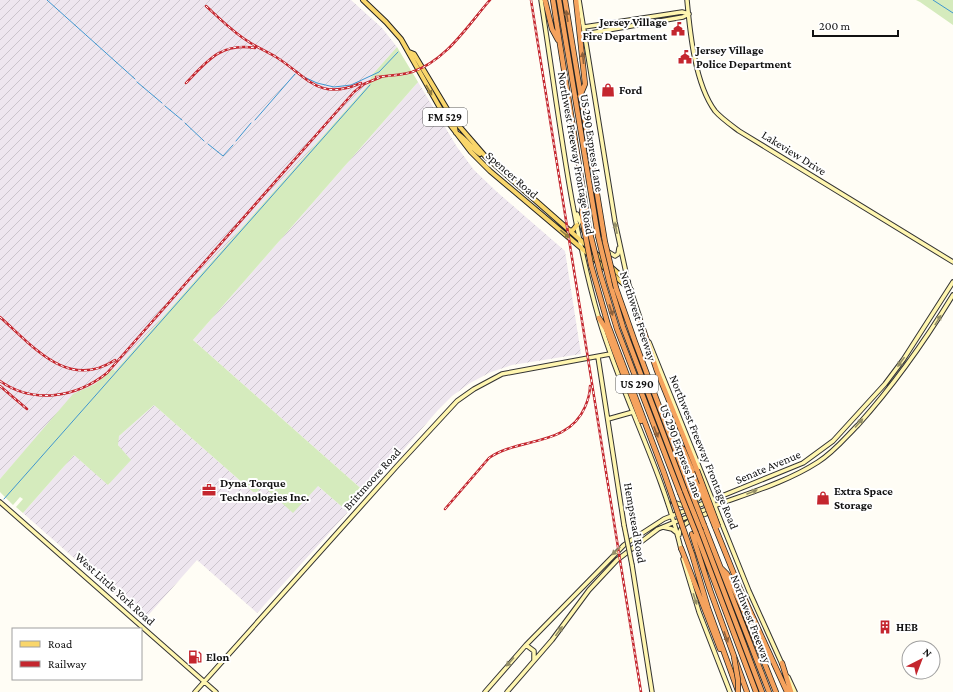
<svg xmlns="http://www.w3.org/2000/svg" width="953" height="692" font-family="'Crimson Pro',serif">
<defs>
<pattern id="industrial-furrows" width="10" height="10" patternUnits="userSpaceOnUse"><rect width="10" height="10" fill="#eee6ef"/><path d="M-1 1l2-2M0 10L10 0M9 11l2-2" fill="none" stroke="#cbc4cc"/></pattern>
</defs>
<rect width="100%" height="100%" fill="#fffdf5"/>
<path fill="url(#industrial-furrows)" d="M0 0H351L382 28 397 47 372 75 368 85 115 371 113 369 95 384 73 396 0 479Z
M418 82 457 147 474 170 497 192 565 251 581 354 512 365 491 372 470 383 452 396 438 410 366 493 193 340Z
M154 405 253 492 263 485 318 486 348 512 257 613 197 560 144 620 23 513 74 455 109 485 120 450 117 441 119 436Z"/>
<path fill="#d5ebbd" d="M916 0H953V25L920 2Z
M397 47 418 82 193 340 366 493 348 512 318 486 293 513 263 486 257 492H253L154 405 119 436 118 445 131 460 108 485 74 455 23 513 16 507 23 499 20 497 13 505 0 492V479L73 394 95 384 113 369 115 371 368 85 372 75Z"/>
<g fill="none" stroke-linecap="round" stroke-linejoin="round">
<path stroke="#3f96cf" stroke-width="1" d="M47 0 135 79
M933 0 953 13
M297 72V71
M304 77 317 83 334 87 351 85 379 72 398 52
M137 82 162 103
M165 106 182 120
M255 120 295 74
M185 123 204 141
M236 141 251 123
M208 144 223 156 233 145
M4 499 370 85"/>
<g stroke="#333" stroke-width="5.5">
<path id="secondary" d="M541 0C558 106 569 215 599 319 622 397 662 469 681 549
M579 0 615 222 628 282 640 318
M687 0C690 33 695 84 715 111 721 118 731 125 739 131L953 262
M584 27 682 12 689 14
M585 34 683 17 689 14
M577 214 585 234
M607 251 615 256 618 254 619 248
M649 342 749 591 782 664
M598 357 624 525
M608 419 633 412
M712 500 803 463 833 441 885 384 903 360 953 282
M0 502 216 692
M673 502 682 505 698 499 703 493
M714 506C749 493 787 482 818 462 834 452 845 438 858 425 894 385 925 341 953 295
M663 527 672 529 677 533
M679 535C680 522 698 517 708 513H710
M683 559 699 612 730 692
M632 565 652 692
M526 645 534 651V660
M788 677 795 692
M195 692 397 466 457 401 474 389 502 374 610 354
M485 692 526 645 624 545 664 519 707 502
M507 692 552 640 589 590 617 560 658 529 709 508"/>
</g>
<g stroke="#222" stroke-width="6">
<path id="primary" d="M363 0 386 22 401 39 448 122 471 152 490 171 631 290
M409 52 414 54 453 119 485 156 628 282
M454 123 456 133C465 137 471 148 480 154
M569 231 573 230 577 225"/>
</g>
<g stroke="#222" stroke-width="6">
<path id="highway" d="M545 0 552 29 558 40
M553 0 589 229
M559 0 598 236
M565 0 605 242
M576 0 585 84 580 96
M583 223 582 212 583 203
M591 265 608 325 664 473
M600 273 617 329 680 493
M609 281 623 327 685 491
M616 288 635 342 690 489
M639 317 657 371 697 470
M599 318 606 329 641 421
M673 441 683 449 699 486
M704 525 769 692
M715 527 740 589 787 692
M701 531 762 692
M696 533 756 692
M692 534 710 590 747 692
M681 548 720 649
M692 554 708 608 738 691
M721 568 727 574 742 607 776 692
M782 663 791 692"/>
</g>
<use href="#secondary" stroke="#fff6b0" stroke-width="3.5"/>
<use href="#primary" stroke="#f9d66b" stroke-width="4"/>
<use href="#highway" stroke="#f5a25d" stroke-width="4.5"/>
<g stroke="#c4262e" stroke-width="2.5">
<path id="rail" d="M531 0 641 692
M206 6C219 18 232 31 246 40 256 47 266 51 276 57 307 76 318 102 361 83
M376 77C388 76 401 75 412 72 446 61 468 25 490 0
M186 83C207 61 221 42 255 48
M0 317C33 346 68 391 115 360
M0 381C34 405 77 397 107 373L354 92 364 84 381 77
M0 386 27 409
M445 509 489 458C519 437 568 447 585 407 588 400 590 393 590 386"/>
</g>
<use href="#rail" stroke="#fff" stroke-width="1" stroke-dasharray="3" stroke-linecap="butt"/>
<g stroke="#333" stroke-width="5.5" stroke-linecap="butt">
<path id="secondary-bridge" d="M624 525 632 565"/>
</g>
<g stroke="#222" stroke-width="6" stroke-linecap="butt">
<path id="highway-bridge" d="M583 223 591 265
M589 229 600 273
M598 236 609 281
M605 242 616 288
M697 470 718 526
M664 473 692 554
M699 486 715 527
M690 489 704 525
M685 491 701 531
M680 493 696 533
M734 657 738 680V692"/>
</g>
<use href="#secondary-bridge" stroke="#fff6b0" stroke-width="3.5"/>
<use href="#highway-bridge" stroke="#f5a25d" stroke-width="4.5"/>
</g>
<defs><path id="oneway-solid" d="M-6-.8H1V-3.2L6.5 0L1 3.2V.8H-6Z"/></defs>
<g fill="#8e613b">
<use href="#oneway-solid" transform="translate(567 16) rotate(-99)"/>
<use href="#oneway-solid" transform="translate(583 58) rotate(-96)"/>
<use href="#oneway-solid" transform="translate(611 310) rotate(72)"/>
<use href="#oneway-solid" transform="translate(656 432) rotate(69)"/>
<use href="#oneway-solid" transform="translate(726 637) rotate(70)"/>
</g>
<g fill="#917d42">
<use href="#oneway-solid" transform="translate(429 90) rotate(60)"/>
<use href="#oneway-solid" transform="translate(565 234) rotate(40)"/>
</g>
<g fill="#948f68">
<use href="#oneway-solid" transform="translate(616 228) rotate(-101)"/>
<use href="#oneway-solid" transform="translate(938 320) rotate(-58)"/>
<use href="#oneway-solid" transform="translate(901 362) rotate(126)"/>
<use href="#oneway-solid" transform="translate(859 423) rotate(-48)"/>
<use href="#oneway-solid" transform="translate(752 492) rotate(-22)"/>
<use href="#oneway-solid" transform="translate(616 551) rotate(137)"/>
<use href="#oneway-solid" transform="translate(695 599) rotate(72)"/>
<use href="#oneway-solid" transform="translate(559 631) rotate(-54)"/>
<use href="#oneway-solid" transform="translate(510 662) rotate(132)"/>
</g>
<defs>
<g id="civic-bare" transform="scale(1.08)"><path d="M-.6-6.5H3V-4.5H.6V-3L4-1V1h2V6H-6V1h2V-1L-.6-3ZM-1.2 2.5V6h2.4V2.5Z" fill="#c4262e" stroke="#fff" stroke-width="2.5" paint-order="stroke"/></g>
<g id="shop-bare" transform="scale(1.08)"><path d="M-5-2.5h2.3a2.7 3.5 0 0 1 5.4 0H5L5.5 6h-11ZM-1.5-2.5h3a1.5 2.3 0 0 0-3 0Z" fill="#c4262e" stroke="#fff" stroke-width="2.5" paint-order="stroke"/></g>
<g id="office-bare" transform="scale(1.08)"><path d="M-6-3h4V-5.5h4V-3h4V5H-6ZM-1-4.5V-3h2v-1.5ZM-6 0V1H6V0Z" fill="#c4262e" stroke="#fff" stroke-width="2.5" paint-order="stroke"/></g>
<g id="building-bare" transform="scale(1.08)"><path d="M-4-6H4V6H1V3H-1V6H-4ZM-2.5-4.3h1.7v1.8h-1.7ZM.8-4.3h1.7v1.8H.8ZM-2.5-1h1.7V.8h-1.7ZM.8-1h1.7V.8H.8Z" fill="#c4262e" stroke="#fff" stroke-width="2.5" paint-order="stroke"/></g>
<g id="fuel-bare" transform="scale(1.08)"><path d="M-5.5-6h7V0h2V4h1.3V-2.5L3-4.5l.8-.8L6-3V5H2.5V1h-1V6h-7ZM-4.2-4.7v3.2H.2V-4.7Z" fill="#c4262e" stroke="#fff" stroke-width="2.5" paint-order="stroke"/></g>
</defs>
<g fill-rule="evenodd">
<use href="#civic-bare" x="678" y="29"/>
<use href="#civic-bare" x="685" y="57"/>
<use href="#shop-bare" x="608" y="90"/>
<use href="#office-bare" x="209" y="490"/>
<use href="#shop-bare" x="823" y="498"/>
<use href="#building-bare" x="885" y="627"/>
<use href="#fuel-bare" x="195" y="657"/>
</g>
<g text-anchor="middle" dominant-baseline="central" stroke-width="4" stroke-linejoin="round" paint-order="stroke">
<g fill="#fff" stroke="#585858" stroke-width="1">
<rect x="423" y="108" width="44" height="18" rx="3"/>
<rect x="616" y="375" width="42" height="18" rx="3"/>
</g>
<g font-size="11" font-weight="bold" fill="#111">
<text x="445" y="117">FM 529</text>
<text x="637" y="384">US 290</text>
</g>
<g font-size="12" font-weight="bold" fill="#111" stroke="#fff" text-anchor="start">
<text x="667" y="22" text-anchor="end">Jersey Village<tspan x="667" dy="14">Fire Department</tspan></text>
<text x="696" y="50">Jersey Village<tspan x="696" dy="14">Police Department</tspan></text>
<text x="619" y="90">Ford</text>
<text x="220" y="483">Dyna Torque<tspan x="220" dy="14">Technologies Inc.</tspan></text>
<text x="834" y="491">Extra Space<tspan x="834" dy="14">Storage</tspan></text>
<text x="896" y="627">HEB</text>
<text x="206" y="657">Elon</text>
</g>
<g font-size="12" fill="#111" stroke="#fff">
<text transform="translate(592 143) rotate(81)">US 290 Express Lane</text>
<text transform="translate(576 153) rotate(80)">Northwest Freeway Frontage Road</text>
<text transform="translate(794 153) rotate(32)">Lakeview Drive</text>
<text transform="translate(512 175) rotate(41)">Spencer Road</text>
<text transform="translate(638 316) rotate(72)">Northwest Freeway</text>
<text transform="translate(681 451) rotate(69)">US 290 Express Lane</text>
<text transform="translate(704 452) rotate(68)">Northwest Freeway Frontage Road</text>
<text transform="translate(768 467) rotate(-23)">Senate Avenue</text>
<text transform="translate(372 479) rotate(-48)">Brittmoore Road</text>
<text transform="translate(635 523) rotate(80)">Hempstead Road</text>
<text transform="translate(115 589) rotate(42)">West Little York Road</text>
<text transform="translate(751 619) rotate(69)">Northwest Freeway</text>
</g>
</g>
<rect x="12" y="628" width="130" height="52" fill="#ffffff" stroke="#a0a0a0"/>
<rect x="20" y="641" width="20" height="6" fill="#f9d66b" stroke="#a0a0a0"/>
<text x="48" y="648" font-size="12" fill="#111111">Road</text>
<rect x="20" y="661" width="20" height="6" fill="#c4262e" stroke="#a0a0a0"/>
<text x="48" y="668" font-size="12" fill="#111111">Railway</text>
<g transform="translate(921 660) rotate(42)"><circle r="19" fill="#ffffff" stroke="#a0a0a0"/>
<path d="M0-3L7 15L0 10L-7 15Z" fill="#c4262e"/>
<text y="-6" font-size="11" font-weight="bold" text-anchor="middle" fill="#111111">N</text>
</g>
<path d="M813 30v6h85v-6" fill="none" stroke="#111111" stroke-width="2"/>
<text x="819" y="30" font-size="12" fill="#111111" stroke="#ffffff" stroke-width="3" paint-order="stroke">200 m</text>
</svg>
